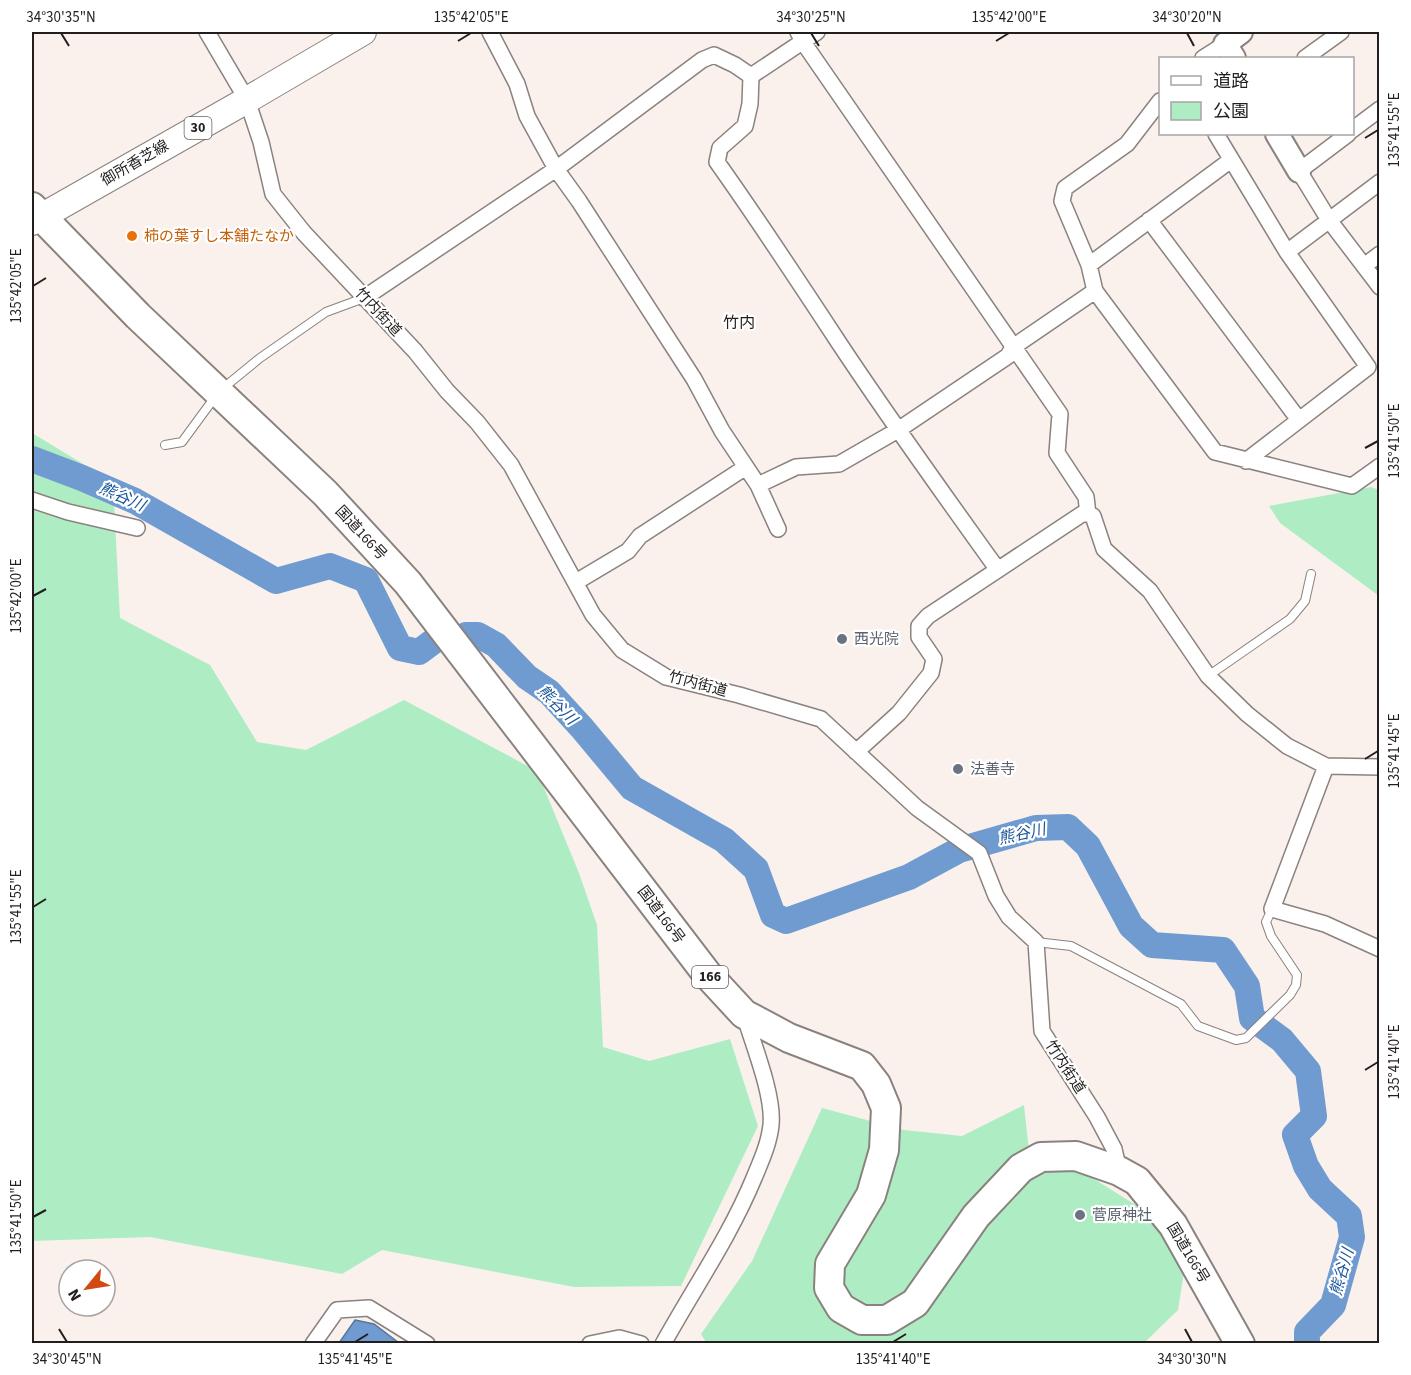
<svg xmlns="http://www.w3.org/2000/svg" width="1411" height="1375" font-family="'Source Sans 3','Noto Sans JP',sans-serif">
<rect width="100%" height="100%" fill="#faf1ec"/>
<path fill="#aeedc4" d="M32 433 113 482 120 618 210 665 257 742 306 750 404 700 537 771 579 873 597 925 603 1047 649 1061 730 1039 758 1126 681 1286 574 1287 382 1250 342 1274 150 1237 32 1241Z
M1371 487 1379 490V596L1280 523 1269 506Z
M1024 1105 1029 1151 1086 1174 1147 1212 1184 1272 1178 1310 1144 1343 707 1344 701 1334 752 1261 822 1108 904 1130 962 1136Z"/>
<path fill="#6f9bd1" stroke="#58769b" stroke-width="1.5" d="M355 1320 374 1324 399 1343H339Z"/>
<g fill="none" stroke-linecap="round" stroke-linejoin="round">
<path stroke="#6f9bd1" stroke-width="26" d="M32 459 82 478 135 501 276 581 330 566 366 580 400 648 419 652 435 640
M466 635H478L496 645 527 677 549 692 582 728 632 788 724 840 756 869 773 915 786 921 909 877 959 850 1036 828 1068 827 1088 846 1131 926 1152 945 1223 950 1247 986 1252 1018 1282 1040 1308 1071 1314 1116 1295 1135 1306 1166 1320 1189 1349 1216 1352 1237 1333 1305 1307 1332V1344"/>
<g stroke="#8a827e" stroke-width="10">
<path id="lane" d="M222 389 260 358 326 312 364 298
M165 445 182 442 215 397
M1208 676 1290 619 1305 601 1311 574
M1036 942 1071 946 1181 1004 1198 1026 1236 1040 1246 1038 1290 995 1296 985 1297 975 1271 936 1266 922 1272 909"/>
</g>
<g stroke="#8a827e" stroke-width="18">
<path id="street" d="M207 32 247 100 261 142 273 194 304 233 415 351 447 391 477 422 511 465 593 615 622 650 666 677 739 695 821 719 917 808 979 853 996 896 1009 917 1036 942 1042 1031 1097 1117 1114 1149 1119 1171
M490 32 517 84 527 116 556 169 579 201 694 379 722 431 758 485 778 529
M798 32 803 42 1060 414 1057 453 1086 497 1088 514 1093 516 1104 549 1150 591 1208 676 1247 714 1287 746 1326 766 1380 767
M817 32 751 76 750 104 745 126 720 148 717 162C759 221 799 282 839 343 890 420 944 495 998 570
M1203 58 1225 44
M1305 58 1341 32
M1160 101 1127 144 1065 188 1062 201 1089 265 1095 291 1215 452 1352 486 1380 466
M1352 130 1380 109
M1216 134 1287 252 1368 367 1246 461
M1348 134 1299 171 1329 220 1380 287
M1149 220 1299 420
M1287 252 1380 182
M1089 265 1231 160
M1364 266 1380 254
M364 298 556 169 702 60 714 55 735 65 751 76
M758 485 796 467 839 464 898 430 1008 356 1013 347 1095 291
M32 500 68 512 137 528
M576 582 628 551 640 536 746 467
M856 752 899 713 931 673 934 659 919 637V626L928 616 1082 514H1088
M1326 766 1272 909 1325 924 1380 949
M313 1344 337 1310 369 1308 427 1344
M590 1344 619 1338 641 1344
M663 1344C694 1288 730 1236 754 1178 761 1161 769 1144 771 1125 774 1095 753 1044 744 1014"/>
</g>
<g stroke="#8a827e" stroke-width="26">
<path id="secondary" d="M1234 58 1225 44 1241 32
M1277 134 1299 171"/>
</g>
<g stroke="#8a827e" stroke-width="28">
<path id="primary" d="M32 222 247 100 363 32"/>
</g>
<g stroke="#8a827e" stroke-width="32">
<path id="highway" d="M32 207 138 316 325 493 408 583 707 974 744 1014 789 1038 862 1066 876 1084 886 1108 884 1150 871 1195 830 1264 829 1288 841 1308 862 1320H887L915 1303 976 1216 1021 1168 1041 1157 1076 1156 1119 1171 1137 1181 1173 1225 1240 1344"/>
</g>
<use href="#lane" stroke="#fff" stroke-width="8"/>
<use href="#street" stroke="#fff" stroke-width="15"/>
<use href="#secondary" stroke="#fff" stroke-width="22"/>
<use href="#primary" stroke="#fff" stroke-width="26"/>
<use href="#highway" stroke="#fff" stroke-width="28"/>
</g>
<path fill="none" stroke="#211e1d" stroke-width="2" d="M61 33 69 46M811 33 819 46M1187 33 1194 46M458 41 471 33M996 41 1009 33M1365 138 1378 130M33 286 46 278M1365 448 1378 441M33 596 46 589M1365 759 1378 751M33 907 46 899M1365 1070 1378 1062M33 1217 46 1210M59 1329 67 1342M1185 1329 1192 1342M355 1342 368 1334M893 1342 906 1334"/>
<circle fill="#e8710a" stroke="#fff" stroke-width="2" cx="132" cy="236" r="6"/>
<g fill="#6b7280" stroke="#fff" stroke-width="2">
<circle cx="842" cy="639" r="6"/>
<circle cx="958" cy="769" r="6"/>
<circle cx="1080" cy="1215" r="6"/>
</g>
<g text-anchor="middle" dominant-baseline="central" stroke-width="4.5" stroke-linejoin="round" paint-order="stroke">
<g fill="#fff" stroke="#646261" stroke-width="1.5">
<rect x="184.5" y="117" width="27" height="22" rx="4.5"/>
<rect x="692" y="966" width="36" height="22" rx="4.5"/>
</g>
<g font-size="14" font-weight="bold" fill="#211e1d">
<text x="198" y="128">30</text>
<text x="710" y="977">166</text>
</g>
<g font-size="15" fill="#211e1d" stroke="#fff">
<text transform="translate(135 163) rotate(-30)">御所香芝線</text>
<text transform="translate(378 312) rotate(47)">竹内街道</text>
<text transform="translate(361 533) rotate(47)">国道166号</text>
<text transform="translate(698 684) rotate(15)">竹内街道</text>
<text transform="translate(661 915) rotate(53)">国道166号</text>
<text transform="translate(1065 1067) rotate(57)">竹内街道</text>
<text transform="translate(1188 1253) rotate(59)">国道166号</text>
</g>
<g font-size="15" fill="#c56008" stroke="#fff" text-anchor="start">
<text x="144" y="236">柿の葉すし本舗たなか</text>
</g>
<g font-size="15" fill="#5b616d" stroke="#fff" text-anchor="start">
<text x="854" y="639">西光院</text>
<text x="970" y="769">法善寺</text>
<text x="1092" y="1215">菅原神社</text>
</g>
<g font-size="16" fill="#211e1d" stroke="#fff">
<text x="739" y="323">竹内</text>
</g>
<g font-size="16" font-style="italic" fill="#1b5799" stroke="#fff">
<text transform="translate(122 497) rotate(24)">熊谷川</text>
<text transform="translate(557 705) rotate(45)">熊谷川</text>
<text transform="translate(1022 834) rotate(-12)">熊谷川</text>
<text transform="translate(1342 1272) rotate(-74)">熊谷川</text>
</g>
</g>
<rect width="1411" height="1375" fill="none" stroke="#ffffff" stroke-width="66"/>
<rect x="1159" y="57" width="195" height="78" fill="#ffffff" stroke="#a6a5a5" stroke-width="1.5"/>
<rect x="1171" y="76" width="30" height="9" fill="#ffffff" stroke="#a6a5a5" stroke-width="1.5"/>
<text x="1213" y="87" font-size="18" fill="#211e1d">道路</text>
<rect x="1171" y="102" width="30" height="18" fill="#aeedc4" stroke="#a6a5a5" stroke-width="1.5"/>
<text x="1213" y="117" font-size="18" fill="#211e1d">公園</text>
<g transform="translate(87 1288) rotate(240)"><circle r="28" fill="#ffffff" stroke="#a6a5a5" stroke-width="1.5"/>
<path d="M0-4.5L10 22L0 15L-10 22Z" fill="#d04a11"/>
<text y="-9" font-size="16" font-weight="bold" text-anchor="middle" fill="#211e1d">N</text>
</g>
<rect x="33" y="33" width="1345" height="1309" fill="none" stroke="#211e1d" stroke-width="2"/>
<g font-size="15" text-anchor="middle" fill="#211e1d">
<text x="61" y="22">34°30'35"N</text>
<text x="471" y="22">135°42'05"E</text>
<text x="811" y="22">34°30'25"N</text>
<text x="1009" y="22">135°42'00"E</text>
<text x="1187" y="22">34°30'20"N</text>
<text transform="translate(1394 130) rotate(-90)" y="5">135°41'55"E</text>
<text transform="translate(16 286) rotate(-90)" y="5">135°42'05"E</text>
<text transform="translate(1394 441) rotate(-90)" y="5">135°41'50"E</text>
<text transform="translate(16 596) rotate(-90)" y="5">135°42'00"E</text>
<text transform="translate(1394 751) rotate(-90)" y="5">135°41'45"E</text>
<text transform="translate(16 907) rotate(-90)" y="5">135°41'55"E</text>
<text transform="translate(1394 1062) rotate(-90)" y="5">135°41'40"E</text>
<text transform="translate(16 1217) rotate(-90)" y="5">135°41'50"E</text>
<text x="67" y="1364">34°30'45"N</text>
<text x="355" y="1364">135°41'45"E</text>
<text x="893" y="1364">135°41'40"E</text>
<text x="1192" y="1364">34°30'30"N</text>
</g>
</svg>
